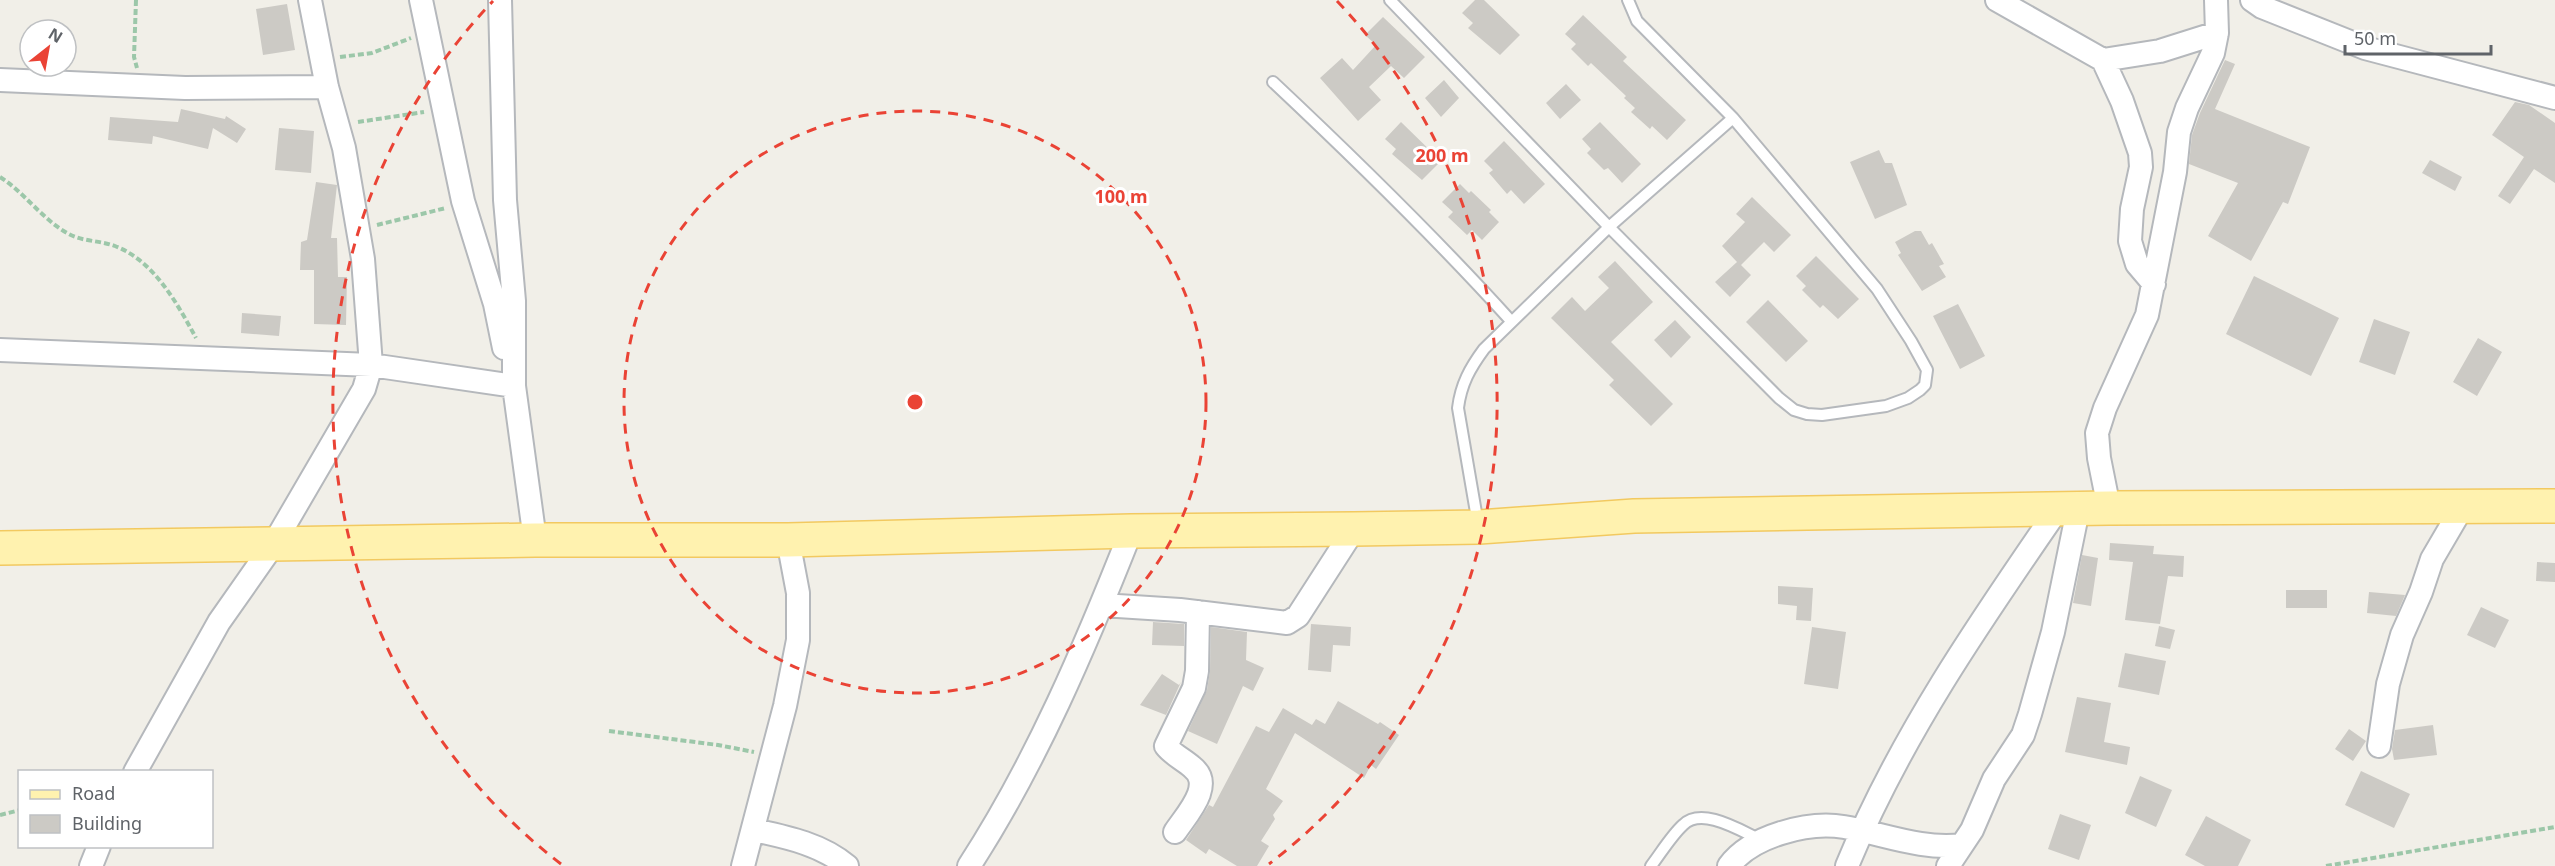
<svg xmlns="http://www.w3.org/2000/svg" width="2555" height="866" font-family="'Noto Sans',sans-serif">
<rect width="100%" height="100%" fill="#f1efe8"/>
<path fill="#cccac5" d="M1475 0H1484L1520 35 1500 55 1468 28 1473 23 1462 13Z
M287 4 295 50 263 55 256 9Z
M1583 15 1627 57 1623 61 1686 120 1667 140 1652 126 1650 129 1631 112 1635 108 1624 98 1626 96 1591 63 1588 66 1571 49 1576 44 1565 34Z
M1383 17 1425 57 1404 78 1391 66 1369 87 1381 100 1358 121 1320 78 1342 58 1353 70 1376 45 1365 35Z
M2225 60 2235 64 2215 109 2310 147 2288 204 2283 202 2251 261 2208 236 2238 183 2189 164 2192 135 2200 113Z
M1444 80 1459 98 1441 117 1425 98Z
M1566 84 1581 100 1560 119 1546 103Z
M2515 102 2529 105 2555 123V183L2534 169 2510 204 2498 196 2524 157 2492 135Z
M181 109 225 119 226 116 246 129 237 143 213 128 208 149 153 136 152 144 108 140 110 117 178 122Z
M1401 122 1441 161 1422 180 1392 154 1396 149 1385 139Z
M1600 122 1641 164 1622 183 1608 168 1604 170 1587 153 1591 149 1582 139Z
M279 128 314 131 311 173 275 170Z
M1504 141 1545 184 1524 204 1511 190 1507 194 1489 173 1493 170 1484 161Z
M1879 150 1885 163H1892L1907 205 1875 219 1850 162Z
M2430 160 2462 177 2455 191 2422 173Z
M316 182 337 185 331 238H337L338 277H347L346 325 314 324V270H300L301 242 307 240Z
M1460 184 1469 193 1471 191 1491 210 1489 212 1499 222 1482 240 1472 230 1467 235 1448 217 1453 212 1442 202Z
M1752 197 1791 235 1774 252 1764 242 1741 265 1751 275 1730 297 1715 282 1737 262 1722 246 1745 222 1736 214Z
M1915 231H1921L1929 245 1932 243 1944 264 1939 266 1946 277 1922 291 1898 255 1901 253 1895 242Z
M1816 256 1859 299 1838 319 1823 305 1820 308 1802 290 1806 286 1796 276Z
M1615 261 1653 302 1611 342 1673 404 1651 426 1609 385 1614 380 1551 318 1572 297 1585 311 1609 288 1598 277Z
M2254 276 2339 318 2311 376 2226 334Z
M1768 300 1808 341 1786 362 1746 322Z
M1958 304 1985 356 1960 369 1933 316Z
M242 313 281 316 279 336 241 333Z
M2374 319 2410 332 2395 375 2359 362Z
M1675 320 1691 337 1671 358 1654 340Z
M2478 338 2502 352 2477 396 2453 382Z
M2110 543 2154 546 2153 554 2184 556 2183 577 2168 576 2160 624 2125 620 2133 562 2109 560Z
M2082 555 2098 558 2091 606 2073 603Z
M2537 562 2555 563V582L2536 581Z
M1778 586 1813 588 1811 621 1796 620 1797 606 1778 604Z
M2286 590H2327V608H2286Z
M2369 592 2405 595 2396 616 2367 613Z
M2481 607 2509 620 2495 648 2467 635Z
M1153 622 1184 624V646L1152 645Z
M1311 624 1351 627 1350 646 1333 645 1331 672 1308 670Z
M2159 626 2175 630 2170 649 2155 646Z
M1211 627 1247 632 1246 660 1264 668 1253 691 1243 686 1217 744 1188 731 1207 690 1210 671Z
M1812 627 1846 632 1838 689 1804 684Z
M2125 653 2166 661 2159 695 2118 687Z
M1162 674 1179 685 1181 682 1166 715 1140 705Z
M2077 697 2111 703 2104 742 2130 747 2127 765 2065 752Z
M1338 701 1378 724 1380 722 1399 735 1376 769 1371 765 1364 778 1295 733 1266 789 1283 801 1273 815 1275 819 1261 841 1269 846 1257 866H1237L1209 849 1206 854 1186 840 1209 805 1213 807 1256 726 1269 732 1283 708 1312 725 1316 719 1325 724Z
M2433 725 2437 755 2394 760 2392 749 2395 730Z
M2349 729 2366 741 2353 761 2335 749Z
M2361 771 2410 794 2394 828 2345 805Z
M2140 776 2172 790 2156 827 2125 813Z
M2060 814 2091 825 2079 860 2048 849Z
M2206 816 2251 840 2238 866H2205L2185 855Z"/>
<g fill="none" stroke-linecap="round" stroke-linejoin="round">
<g stroke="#b5b8bc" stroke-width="14">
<path id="lane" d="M1390 0 1609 227 1779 398 1794 410 1807 414 1822 415 1886 406 1908 398 1920 390 1925 385 1927 370 1911 341 1877 289 1733 118 1637 21 1628 0
M1273 82C1355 159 1435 237 1511 321
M1478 524 1458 408C1461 384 1470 368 1484 349L1609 227 1733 118
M1651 866C1661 853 1671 836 1683 825 1702 806 1741 831 1761 840"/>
</g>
<g stroke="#b5b8bc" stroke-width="26">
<path id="street" d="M421 0 463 201 495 304 504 348
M500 0 505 200 514 301V386L535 540
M1997 0 2103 60 2122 101 2140 153 2141 167 2132 209 2130 241 2137 264 2154 284
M2252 0 2262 7 2365 48 2555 98
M2103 60 2160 51 2217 33
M0 80 185 88 327 87
M0 350 371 365 514 386
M2109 508 2099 458 2097 433 2105 408 2147 315 2175 172 2179 132 2187 108 2213 53 2217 33 2216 0
M1102 605 1180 610 1287 623 1298 616 1354 529
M2379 746 2388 684 2402 635 2421 592 2432 559 2463 506
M135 772 219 622 273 545 364 389 371 365 363 259 344 148 327 87 310 0
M754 830C786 837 821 844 847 866
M1175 832C1187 814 1215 785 1192 767 1184 760 1172 754 1166 746L1194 688 1197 671 1198 612
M91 866 99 846
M743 866 785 706 798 640V593L788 540
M969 866C1036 763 1086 645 1131 531
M1729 866C1751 836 1808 821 1844 827 1884 834 1921 850 1962 845
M1847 866C1899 739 1979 623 2057 510
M1948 866 1972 830 1994 779 2023 735 2030 714 2053 632 2078 510"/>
</g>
<g stroke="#f2c960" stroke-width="36">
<path id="primary" d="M0 548 535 540H788L1131 531 1354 529 1479 527 1634 516 2109 508 2555 506"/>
</g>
<path stroke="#9cc7a9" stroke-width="4" stroke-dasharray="6 3" stroke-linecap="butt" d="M136 0 134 57 137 68
M340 57 372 53 411 38
M358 122 424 112
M0 177C25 193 41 218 67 233 82 242 99 240 115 246 154 261 177 303 196 338
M377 225 446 208
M609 731 718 745 754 752
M0 815 20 810
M2326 866 2555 827"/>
<use href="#lane" stroke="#fff" stroke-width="10"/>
<use href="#street" stroke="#fff" stroke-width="22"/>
<use href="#primary" stroke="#fff2af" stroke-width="33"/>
</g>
<g fill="none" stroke="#ea4335" stroke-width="3" stroke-dasharray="10 8">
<circle cx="915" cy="402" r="291"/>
<path d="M561 864A582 582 0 0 1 493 1M1337 1A582 582 0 0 1 1269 864"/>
</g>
<circle cx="915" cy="402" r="9" fill="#ea4335" stroke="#fff" stroke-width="3"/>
<g font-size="18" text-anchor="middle" font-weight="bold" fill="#ea4335" stroke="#fff" stroke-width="6" stroke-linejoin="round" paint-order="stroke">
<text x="1442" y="162">200 m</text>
<text x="1121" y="203">100 m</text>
</g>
<rect x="18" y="770" width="195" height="78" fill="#ffffff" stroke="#bfc1c3" stroke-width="1.5"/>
<rect x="30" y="790" width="30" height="9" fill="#fff2af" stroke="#bfc1c3" stroke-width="1.5"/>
<text x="72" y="800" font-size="18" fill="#5f6368">Road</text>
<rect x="30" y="815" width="30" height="18" fill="#cccac5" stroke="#bfc1c3" stroke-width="1.5"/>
<text x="72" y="830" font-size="18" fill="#5f6368">Building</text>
<g transform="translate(48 48) rotate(31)"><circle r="28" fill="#ffffff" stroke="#bfc1c3" stroke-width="1.5"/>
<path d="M0-4.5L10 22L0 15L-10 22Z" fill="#ea4335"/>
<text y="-9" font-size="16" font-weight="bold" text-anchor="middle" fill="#5f6368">N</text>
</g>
<path d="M2345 45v9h146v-9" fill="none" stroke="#5f6368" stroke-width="3"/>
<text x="2354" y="45" font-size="18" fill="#5f6368" stroke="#ffffff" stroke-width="4.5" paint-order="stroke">50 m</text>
</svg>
